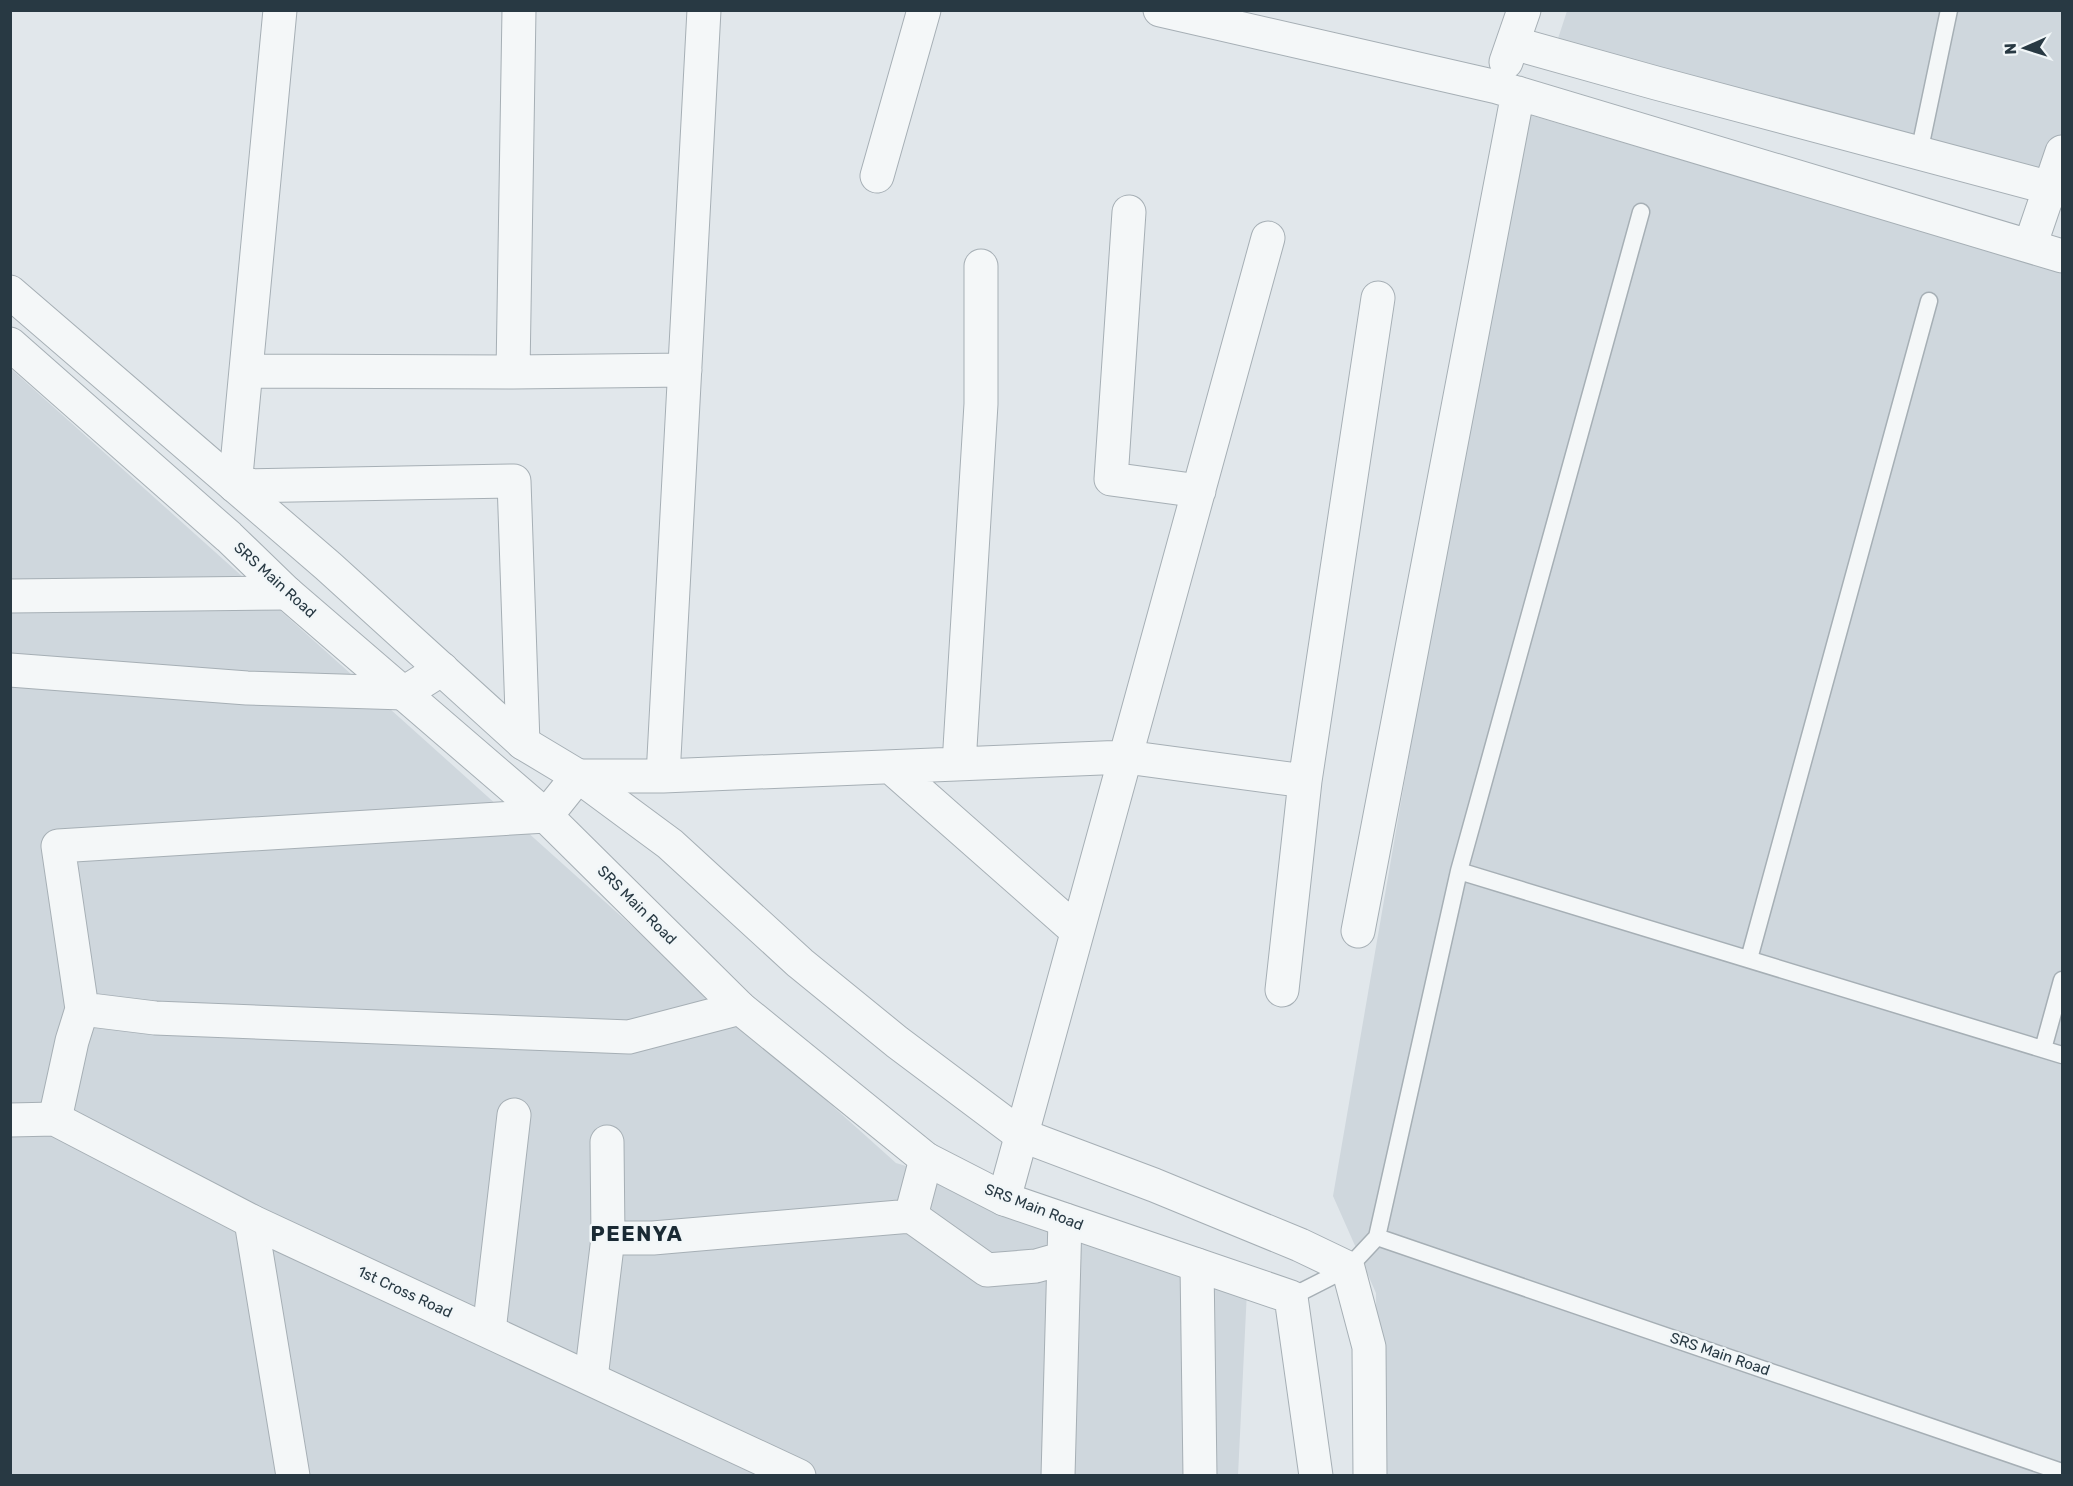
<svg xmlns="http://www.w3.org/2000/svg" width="2073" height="1486" font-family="Rubik,sans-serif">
<rect width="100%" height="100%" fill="#e1e7eb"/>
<path fill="#cfd7dd" d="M1567 11H2062V192L1552 57Z
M1520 112 2062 273V1475H1378L1376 1293 1333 1196Z
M10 368 896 1163 1248 1270 1238 1475H11Z"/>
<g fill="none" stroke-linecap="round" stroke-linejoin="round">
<g stroke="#a6afb5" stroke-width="19">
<path id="service" d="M1919 153 1949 10
M1459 871 2062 1055
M1749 959 1929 301
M2043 1049 2062 980
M1377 1237 2062 1472
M1291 1297 1348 1268 1377 1237 1459 871 1641 212"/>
</g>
<g stroke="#a6afb5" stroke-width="35">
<path id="minor" d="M280 10 235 486 514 481 523 743
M1160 10 1497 87 2062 256
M1513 43 1656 83 2062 191
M1506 62 1524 10
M877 176 924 10
M1129 212 1111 479 1199 491
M2030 246 2062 152
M246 371 513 372 685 370
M513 372 519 10
M10 596 287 593
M10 670 247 688 404 693 442 669
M959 764 981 404V266
M891 767 1077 931
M663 776 704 10
M1358 931 1518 93
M1282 990 1305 781 1378 298
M82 1009 155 1018 629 1037 740 1008
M55 1119 72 1041 82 1009 58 846 546 816 578 776H663L1126 757 1305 781
M607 1142 608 1238
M1004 1199 1268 238
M911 1216 987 1270 1036 1266 1064 1258
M251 1221 293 1476
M1197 1265 1200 1476
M489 1331 514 1115
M591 1378 608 1238H653L911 1216 926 1159
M1058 1476 1065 1220"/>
</g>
<g stroke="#a6afb5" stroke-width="35">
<path id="tertiary" d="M10 292 328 566 523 743 578 776 670 844 800 963 897 1042 1021 1135 1154 1185 1300 1245 1348 1268 1369 1347 1370 1476
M10 344 229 537 287 593 546 816 740 1008 926 1159 1004 1199 1291 1297 1316 1476
M10 1120 55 1119 251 1221 799 1476"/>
</g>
<use href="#service" stroke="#f4f7f8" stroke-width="16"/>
<use href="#minor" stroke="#f4f7f8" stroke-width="33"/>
<use href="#tertiary" stroke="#f4f7f8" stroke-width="33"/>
</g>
<g text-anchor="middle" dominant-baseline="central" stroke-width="5" stroke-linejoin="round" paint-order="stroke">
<g font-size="15" fill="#283943" stroke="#f1f6f8">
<text transform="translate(275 580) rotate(42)">SRS Main Road</text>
<text transform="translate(637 905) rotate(45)">SRS Main Road</text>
<text transform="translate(1034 1207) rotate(21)">SRS Main Road</text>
<text transform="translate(405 1292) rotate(25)">1st Cross Road</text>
<text transform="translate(1720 1354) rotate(19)">SRS Main Road</text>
</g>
<g font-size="21" font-weight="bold" letter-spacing="1.5" fill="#1a2a34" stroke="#f1f6f8">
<text x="637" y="1233">PEENYA</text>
</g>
</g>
<rect width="2073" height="1486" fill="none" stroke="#283943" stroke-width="24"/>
<g transform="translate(2025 48) rotate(267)" stroke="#f1f6f8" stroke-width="4.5" paint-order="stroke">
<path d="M0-4.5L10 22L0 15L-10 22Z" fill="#283943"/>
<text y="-9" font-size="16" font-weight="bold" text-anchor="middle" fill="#283943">N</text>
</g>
</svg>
